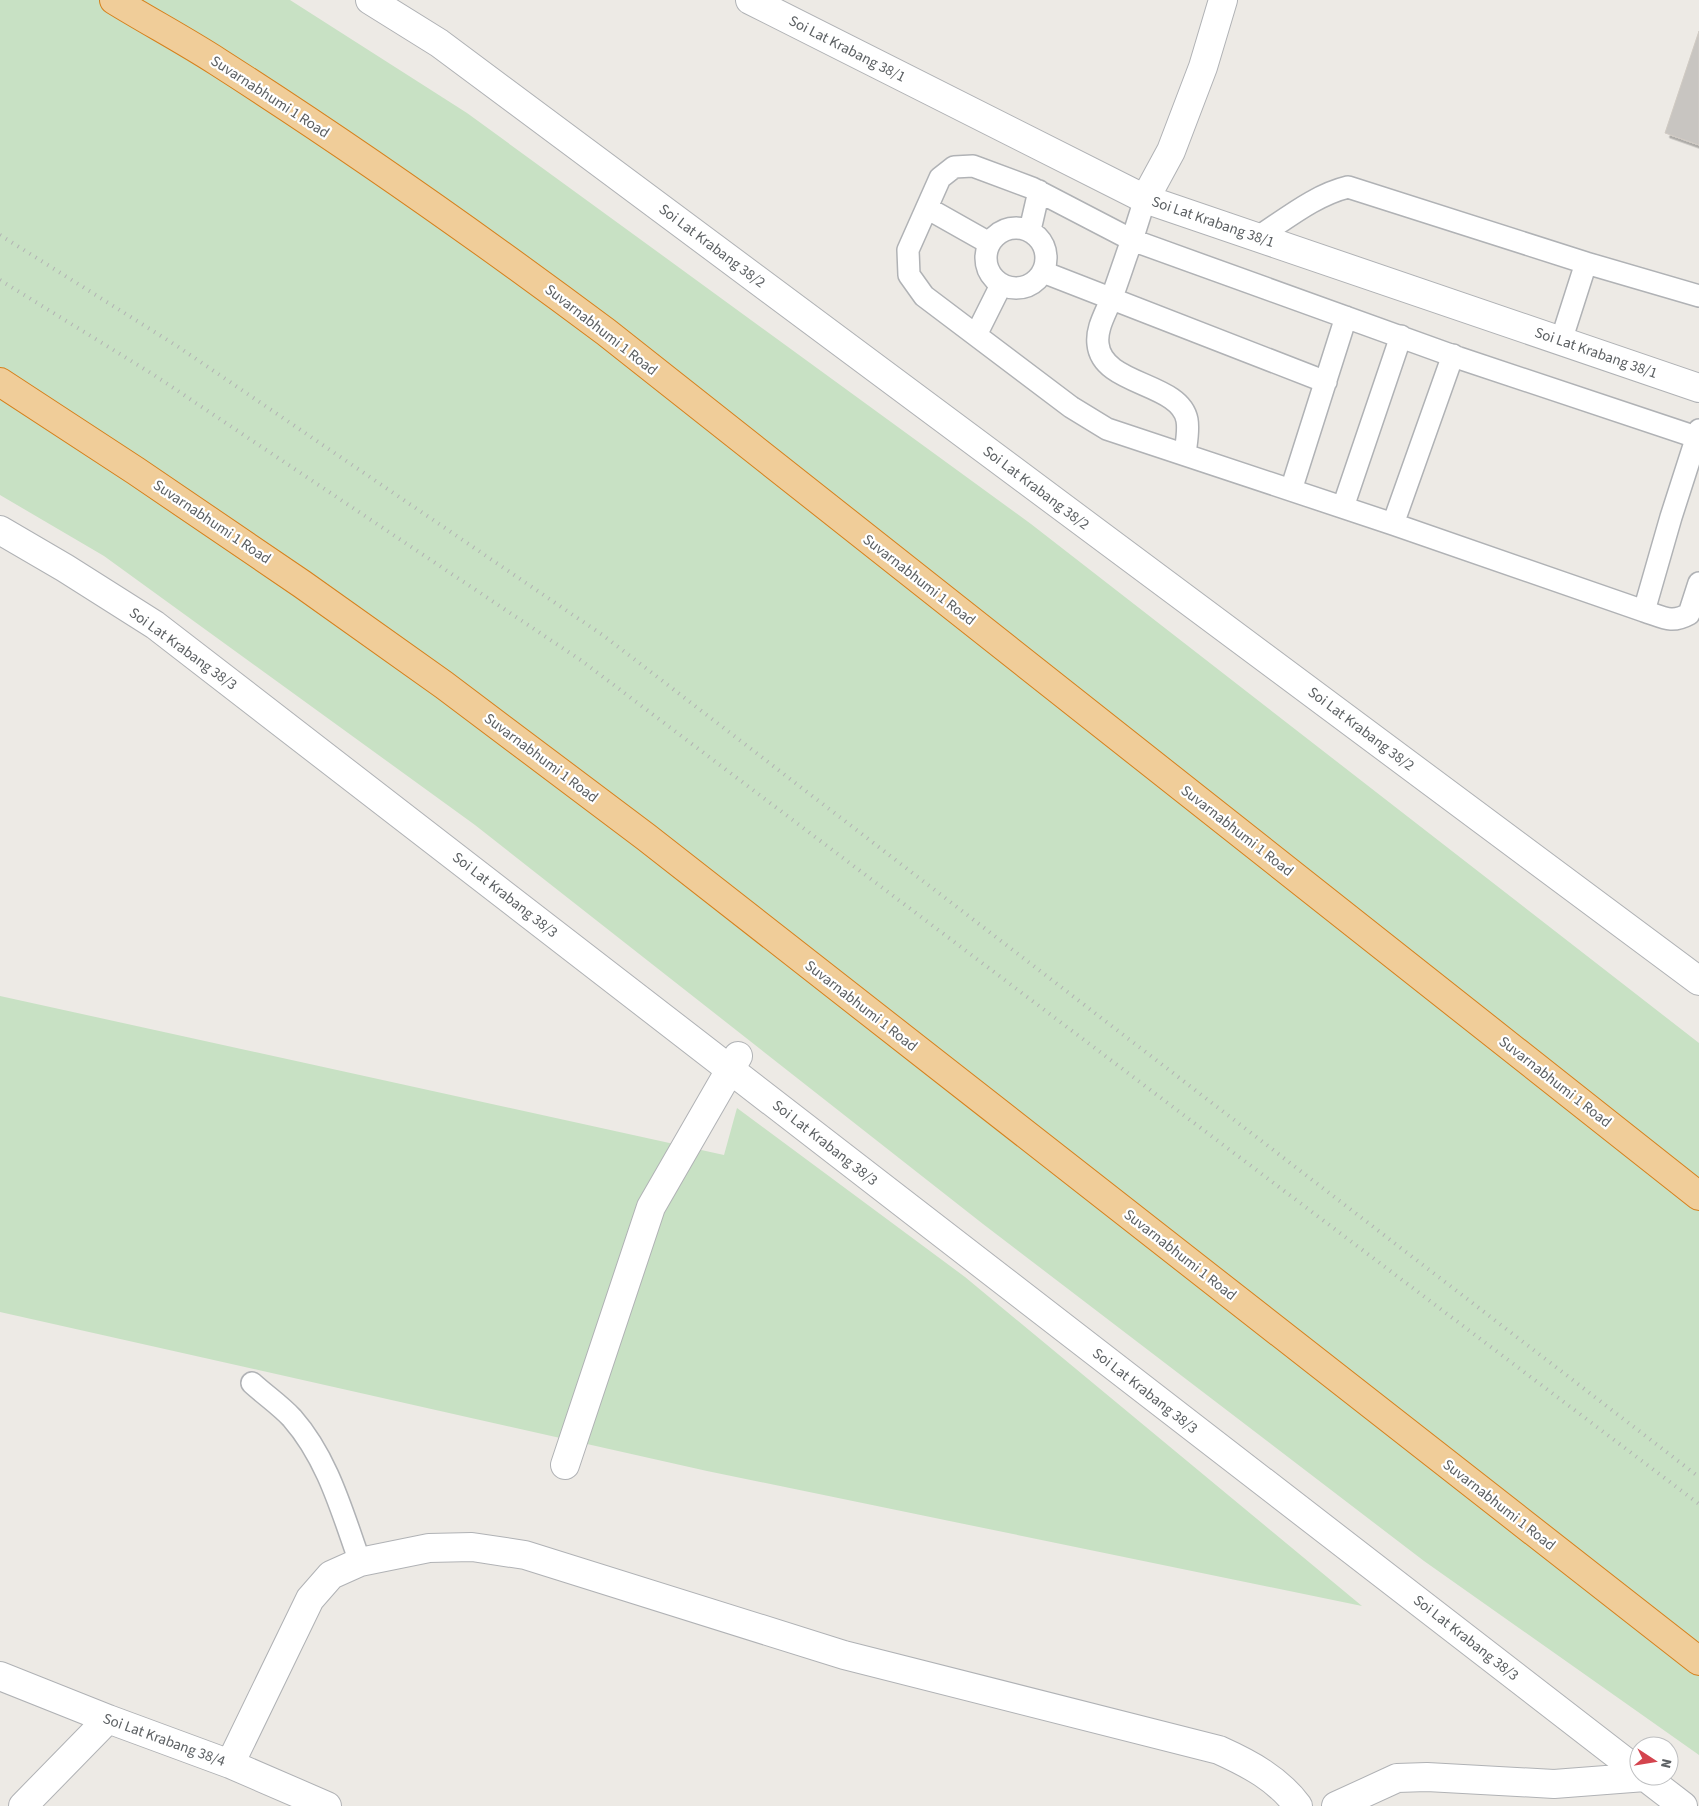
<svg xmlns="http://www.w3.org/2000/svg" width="1699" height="1806" font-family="'Source Sans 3',sans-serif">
<defs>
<filter id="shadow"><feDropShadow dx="4.5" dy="4.5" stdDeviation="0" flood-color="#0004"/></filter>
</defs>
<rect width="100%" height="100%" fill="#edeae5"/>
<path fill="#c8e1c4" d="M0 0H290L467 113 1031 524 1699 1043V1755L1424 1561 983 1224 475 825 104 556 0 495Z
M0 996 724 1155 737 1108 965 1277 1362 1606 707 1471 0 1312Z"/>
<path fill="#c8c5c1" stroke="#d1cbc4" filter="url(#shadow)" d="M1699 31V145L1665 133Z"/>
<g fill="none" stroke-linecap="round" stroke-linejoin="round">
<g stroke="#b0b2b5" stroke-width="24">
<path id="lane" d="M1145 199 1132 240 1032 188 973 166 954 167 940 178 908 250 909 275 924 296 1071 407 1107 429 1393 524 1644 611 1671 517 1699 430
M927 208 989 243
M986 258a30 30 0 1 1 60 0a30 30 0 1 1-60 0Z
M1030 230 1039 191
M1258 237C1286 219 1315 195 1348 187L1586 263
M1043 272 1326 382
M976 335 1001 285
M1561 341 1586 263 1699 296
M1185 454C1186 444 1189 431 1187 420 1180 382 1102 386 1098 344 1096 328 1106 313 1112 297 1119 278 1125 259 1132 240L1459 358 1699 438
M1291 490 1346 317
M1343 507 1401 336
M1393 524 1453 355
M1644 611C1663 617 1671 624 1689 614L1699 583
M252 1383C265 1395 280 1405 292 1418 328 1459 342 1512 360 1562"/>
</g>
<g stroke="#b0b2b5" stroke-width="30">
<path id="street" d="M370 0 439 43 1699 981
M750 0 1145 199 1699 388
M1145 199 1171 151 1203 67 1223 0
M0 530 65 568 155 625 1639 1772
M565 1465 651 1207 738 1056
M0 1676 108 1719 230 1764 327 1806
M230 1764 310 1599 331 1575 360 1562 429 1548 472 1547 525 1555 844 1655 1219 1750C1250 1764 1278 1779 1298 1806
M1644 1776 1683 1806
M23 1806 108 1719
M1336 1806 1397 1778 1427 1777 1554 1784 1645 1777"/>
</g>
<g stroke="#d6801c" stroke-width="30">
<path id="highway" d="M114 0C148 21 184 40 218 62 351 147 480 238 606 332L1699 1196
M0 382 136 471 302 584 444 685 646 837 1699 1661"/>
</g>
<use href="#lane" stroke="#fff" stroke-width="21"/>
<use href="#street" stroke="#fff" stroke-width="28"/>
<use href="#highway" stroke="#f0cd99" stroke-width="28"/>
<path stroke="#b2b3b3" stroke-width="4" stroke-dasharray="1 6" stroke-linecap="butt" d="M0 235 177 346 604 636 1699 1477
M0 280 154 375 582 661 1699 1504"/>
</g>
<g text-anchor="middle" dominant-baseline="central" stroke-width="4.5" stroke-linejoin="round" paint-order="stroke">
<g font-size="15" fill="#5c6063" stroke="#fff">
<text transform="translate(847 49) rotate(27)">Soi Lat Krabang 38/1</text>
<text transform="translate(270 97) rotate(33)">Suvarnabhumi 1 Road</text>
<text transform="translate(1213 222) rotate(19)">Soi Lat Krabang 38/1</text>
<text transform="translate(712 246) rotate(37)">Soi Lat Krabang 38/2</text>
<text transform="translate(601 330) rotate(38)">Suvarnabhumi 1 Road</text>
<text transform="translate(1596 353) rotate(19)">Soi Lat Krabang 38/1</text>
<text transform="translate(1036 488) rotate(37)">Soi Lat Krabang 38/2</text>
<text transform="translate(212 522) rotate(34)">Suvarnabhumi 1 Road</text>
<text transform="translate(919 580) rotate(38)">Suvarnabhumi 1 Road</text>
<text transform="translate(183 649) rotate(36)">Soi Lat Krabang 38/3</text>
<text transform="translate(1361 729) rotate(37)">Soi Lat Krabang 38/2</text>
<text transform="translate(541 758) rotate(37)">Suvarnabhumi 1 Road</text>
<text transform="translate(1237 831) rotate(38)">Suvarnabhumi 1 Road</text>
<text transform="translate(505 895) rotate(38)">Soi Lat Krabang 38/3</text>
<text transform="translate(861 1006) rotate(38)">Suvarnabhumi 1 Road</text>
<text transform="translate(1555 1082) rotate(38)">Suvarnabhumi 1 Road</text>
<text transform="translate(825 1143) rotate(38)">Soi Lat Krabang 38/3</text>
<text transform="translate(1180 1255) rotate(38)">Suvarnabhumi 1 Road</text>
<text transform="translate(1145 1391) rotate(38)">Soi Lat Krabang 38/3</text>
<text transform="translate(1499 1505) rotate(38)">Suvarnabhumi 1 Road</text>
<text transform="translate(1466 1638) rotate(38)">Soi Lat Krabang 38/3</text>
<text transform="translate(164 1740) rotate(20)">Soi Lat Krabang 38/4</text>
</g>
</g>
<g transform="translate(1654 1761) rotate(102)"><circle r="24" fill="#ffffff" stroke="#bebfc1"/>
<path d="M0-4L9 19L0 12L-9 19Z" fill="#d4444e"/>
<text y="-8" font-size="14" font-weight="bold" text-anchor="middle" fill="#5c6063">N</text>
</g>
</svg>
